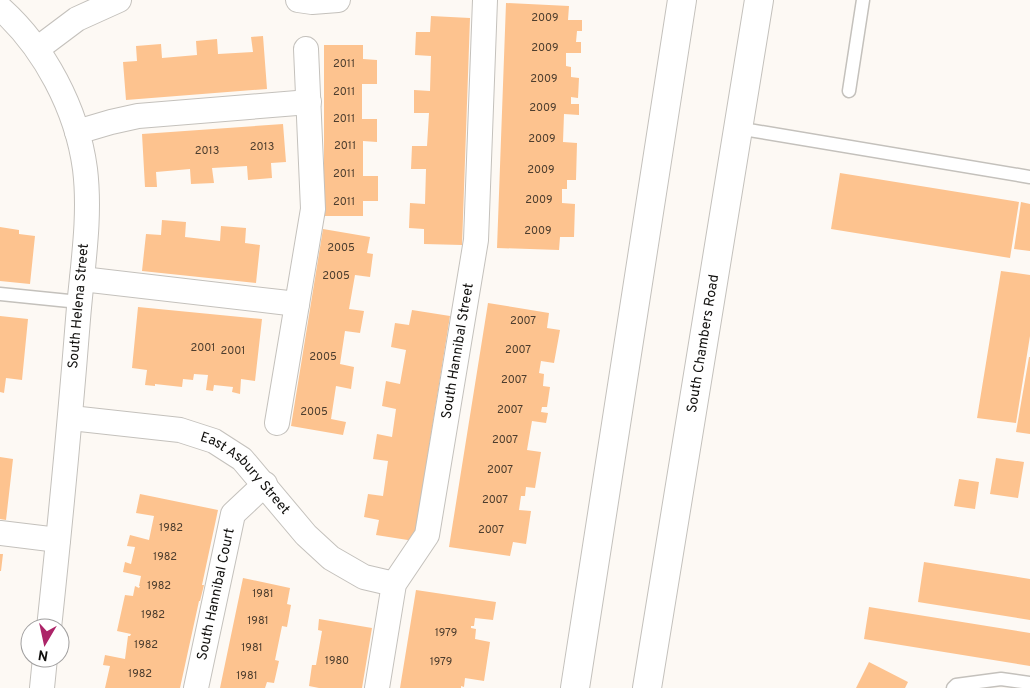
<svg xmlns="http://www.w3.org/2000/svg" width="1030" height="688" font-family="Overpass,sans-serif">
<rect width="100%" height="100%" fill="#fdf9f4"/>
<path fill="#fdc38f" d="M506 3 569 6 568 20H582V31H577L576 42H581V53H566V66L571 67V77L579 78 578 98 571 97V104H579V115L564 114 563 142 577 143 576 180H567V189H562V203L575 204 574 237H560L559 250 497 248Z
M431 16 470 18 462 245 424 244V229L409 228 410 203 425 204 426 169H411L412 146H427L429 113H414V90L430 91 431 56 415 55 416 32H430Z
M263 36 267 89 126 100 123 62 137 61 136 46 161 44 162 58 197 55 196 41 217 39 218 54 253 52 251 37Z
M324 45H363V59L377 60V84H362V119H377V142L363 141V176H378V201H363V216H324Z
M283 124 286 162 271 163 272 178 248 180 247 166 212 168 214 183 191 184 190 169 156 172 157 187H145L142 134Z
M840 173 1019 202 1010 258 831 229Z
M1021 202 1030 204V251L1014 249Z
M162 220 186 222 185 237 220 241 221 226 246 228 245 243 260 245 256 283 142 271 146 234 161 235Z
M0 227 19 230V234L35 236 30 284 0 281Z
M323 229 370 237 367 253 373 254 370 277 355 275 349 309 364 311 360 333 345 331 340 364 354 367 351 389 336 386 331 419 346 422 343 435 291 426Z
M1001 271 1030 275V336L1016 423 977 418Z
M488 303 549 313 547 328 560 330 554 363 541 361 539 373 544 374 543 386 550 387 547 407H542L541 412 548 413 546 423 532 421 527 450 541 452 535 488 526 487 525 496H521L519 510 531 511 526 544 513 542 510 556 449 547Z
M138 307 262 319 255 381 241 379 240 394 232 392 233 387 214 385 213 391 206 390 208 375 194 374 193 380 183 379 182 387 155 384V386L145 385 147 370 132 368Z
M412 310 450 316 414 541 376 535 379 520 364 517 368 494 383 496 388 461 373 459 377 434 392 437 396 409 382 406 386 381 400 384 406 350 391 347 395 323 409 325Z
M0 316 28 319 22 380 6 378 4 393 0 392Z
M1029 357H1030V434L1016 432Z
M0 457 13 459 6 520 0 519Z
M996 458 1024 462 1018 498 990 494Z
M959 479 979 482 975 509 954 506Z
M140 494 218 510 202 585H204L200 601H199L180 688H105L110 666 103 665 105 655 125 659 128 636H130L131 634 117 631 125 595 133 596 135 586 139 588 140 586H139L141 576 123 572 125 562 131 564 135 547 127 546 130 535 149 540 154 516 136 513Z
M0 554H3L1 571H0Z
M924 562 1030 579V620L918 602Z
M243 578 290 588 287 604 291 605 287 627 282 626 275 660 279 661 274 683 267 682 265 688H220Z
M416 590 496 602 493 620 475 618 474 626H471V628L476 629 475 639 490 642 484 681 465 678 464 687 461 686V688H400Z
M869 607 1030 633V666L864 639Z
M319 619 372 628 362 688H319L309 686 312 665H316L322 631 318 630Z
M869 662 908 682 905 688H856Z"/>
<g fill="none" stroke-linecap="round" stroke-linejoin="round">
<g stroke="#c4c1bc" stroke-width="15">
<path id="service" d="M849 91 863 0
M737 128 1030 177
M0 294 79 302
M953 688 956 685 1001 679 1030 683"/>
</g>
<g stroke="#c4c1bc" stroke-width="26">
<g id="minor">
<path d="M298 0 312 2 338 0"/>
<path d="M0 8C44 47 77 109 85 169 91 218 82 269 78 319 70 422 60 525 49 628"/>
<path d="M37 49 77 19 119 0"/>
<path d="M77 132 111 122 138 116 309 102"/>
<path d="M82 279 297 304"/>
<path id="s1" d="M71 418 180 430 214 441 242 459 306 535 331 558 364 577 394 584"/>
<path d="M277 423 313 209 306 49"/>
<path d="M0 533 58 540"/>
<path d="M42 688 45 658"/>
<path id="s2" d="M196 688 233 514 265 484"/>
<path id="s3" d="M377 688 394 584 427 535 476 240 485 0"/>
</g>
</g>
<g stroke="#c4c1bc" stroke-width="30">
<g id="primary">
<path d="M575 688 682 0"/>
<path id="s4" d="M647 688 759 0"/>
</g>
</g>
<use href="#service" stroke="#fff" stroke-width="12"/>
<use href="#minor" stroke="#fff" stroke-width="24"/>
<use href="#primary" stroke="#fff" stroke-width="28"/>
</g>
<g text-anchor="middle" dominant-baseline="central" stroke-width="5" stroke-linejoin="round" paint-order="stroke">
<g font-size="11" fill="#4c3d2e">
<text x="545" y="18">2009</text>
<text x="545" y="48">2009</text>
<text x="344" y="64">2011</text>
<text x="544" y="79">2009</text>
<text x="344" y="92">2011</text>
<text x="543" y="108">2009</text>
<text x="344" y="119">2011</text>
<text x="542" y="139">2009</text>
<text x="345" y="146">2011</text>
<text x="262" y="147">2013</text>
<text x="207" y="151">2013</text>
<text x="541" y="170">2009</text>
<text x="344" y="174">2011</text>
<text x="539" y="200">2009</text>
<text x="344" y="202">2011</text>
<text x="538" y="231">2009</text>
<text x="341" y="248">2005</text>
<text x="336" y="276">2005</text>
<text x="523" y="321">2007</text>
<text x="203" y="348">2001</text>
<text x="518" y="350">2007</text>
<text x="233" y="351">2001</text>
<text x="323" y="357">2005</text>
<text x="514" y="380">2007</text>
<text x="510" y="410">2007</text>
<text x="314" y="412">2005</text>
<text x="505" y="440">2007</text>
<text x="500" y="470">2007</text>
<text x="495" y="500">2007</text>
<text x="171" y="528">1982</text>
<text x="491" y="530">2007</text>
<text x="165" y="557">1982</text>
<text x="159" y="586">1982</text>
<text x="263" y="594">1981</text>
<text x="153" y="615">1982</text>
<text x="258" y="621">1981</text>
<text x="446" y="633">1979</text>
<text x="146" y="645">1982</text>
<text x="252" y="648">1981</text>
<text x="337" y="661">1980</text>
<text x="441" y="662">1979</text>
<text x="140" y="674">1982</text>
<text x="247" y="676">1981</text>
</g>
<g font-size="14" fill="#11100e" stroke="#fff">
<text transform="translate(79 306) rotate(-85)">South Helena Street</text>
<text stroke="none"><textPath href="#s4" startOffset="349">South Chambers Road</textPath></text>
<text stroke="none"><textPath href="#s3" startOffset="351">South Hannibal Street</textPath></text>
<text stroke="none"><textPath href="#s1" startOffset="190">East Asbury Street</textPath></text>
<text stroke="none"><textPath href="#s2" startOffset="96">South Hannibal Court</textPath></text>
</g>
</g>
<g transform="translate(45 643) rotate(189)"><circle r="24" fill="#ffffff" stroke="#a09f9f"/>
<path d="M0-4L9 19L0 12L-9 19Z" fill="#ac2468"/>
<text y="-8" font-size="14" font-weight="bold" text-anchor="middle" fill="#11100e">N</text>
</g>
</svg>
